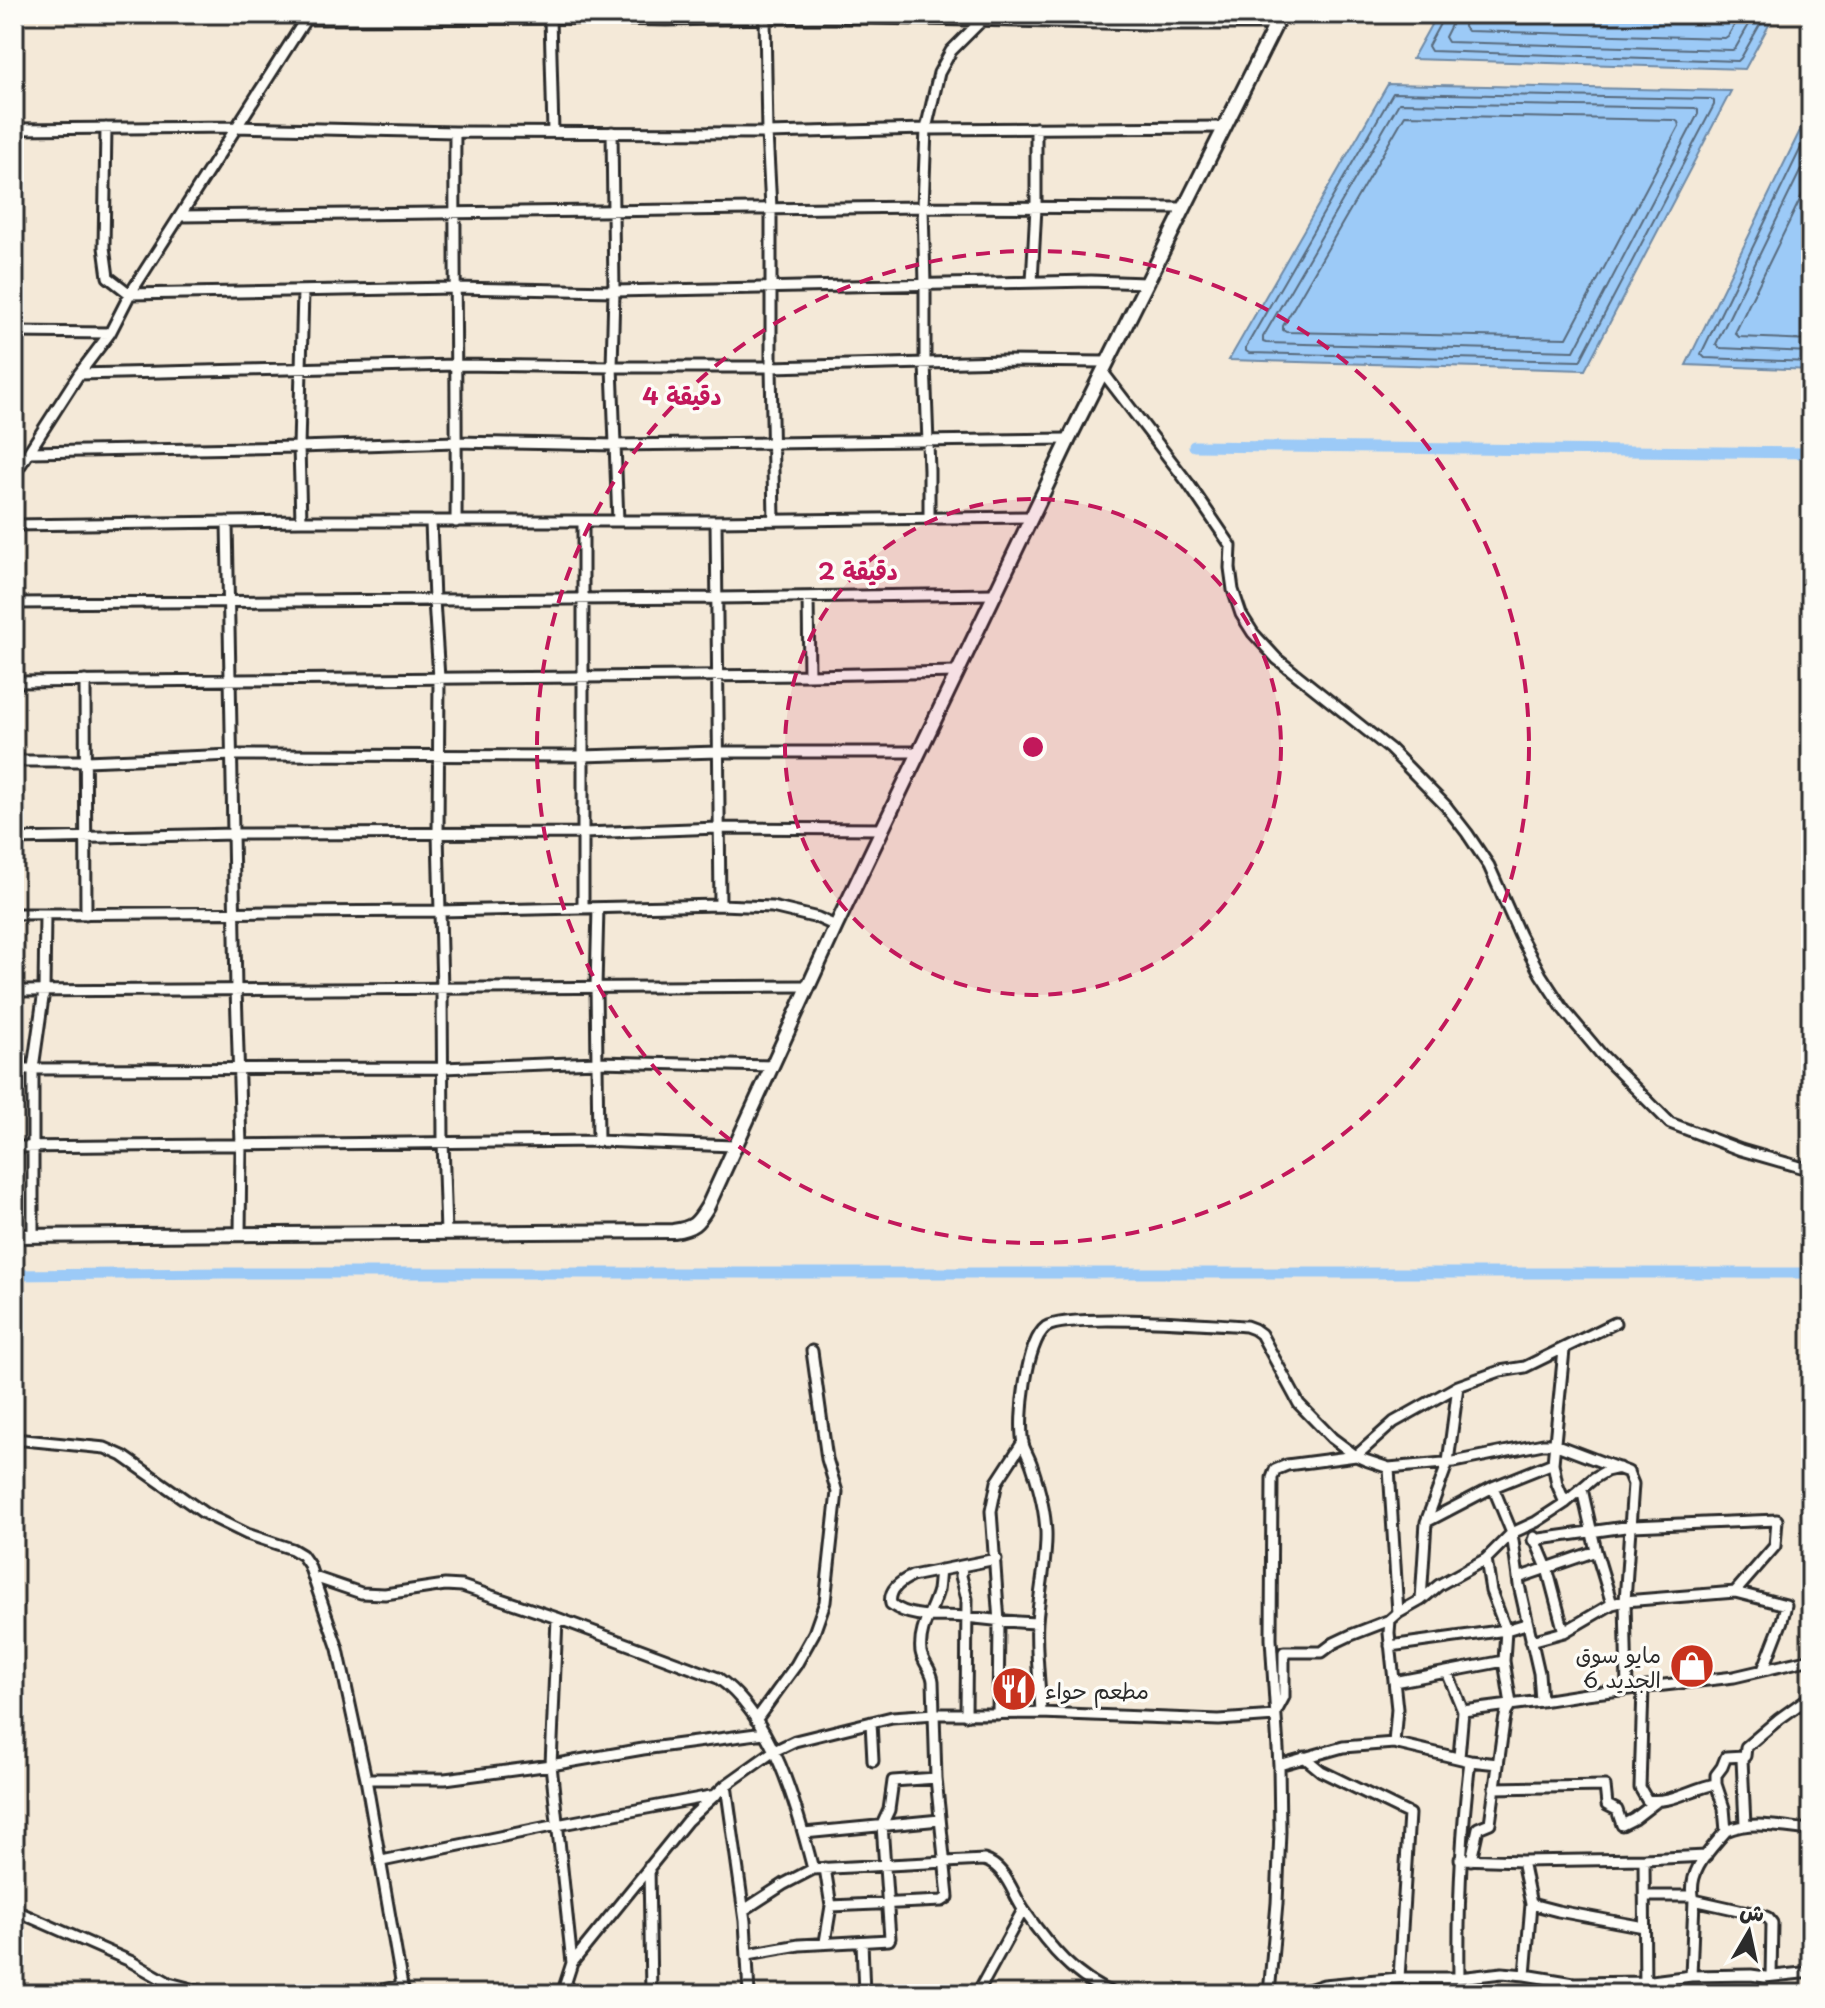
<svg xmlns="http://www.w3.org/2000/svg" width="1825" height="2008" font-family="'Playpen Sans','Playpen Sans Arabic',sans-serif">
<rect width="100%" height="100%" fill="#f4e9d8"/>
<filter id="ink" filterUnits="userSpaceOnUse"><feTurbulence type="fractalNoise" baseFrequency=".0125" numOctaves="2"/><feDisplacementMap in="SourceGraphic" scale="16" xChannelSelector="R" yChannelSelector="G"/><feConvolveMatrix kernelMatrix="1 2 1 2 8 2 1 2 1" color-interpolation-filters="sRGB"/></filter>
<g filter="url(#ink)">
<path fill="#9ccaf7" stroke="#6f8aa5" stroke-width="2" d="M1437 14H1775L1745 69 1412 59Z
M1388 84 1731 91 1585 370 1229 360Z
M1811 108V370L1686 365Z"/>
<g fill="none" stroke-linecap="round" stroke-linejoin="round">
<path stroke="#586b7d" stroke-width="2" d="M1443 14 1442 20 1428 46 1431 51 1738 61 1741 58 1766 14
M1453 14 1452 23 1445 37 1448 42 1732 50 1735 49 1755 14
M1465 14 1464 27 1467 31 1725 38 1728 36 1741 14
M1393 93 1711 99 1714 101V105L1580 361 1249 353 1246 351V347Z
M1399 103 1695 108 1698 110V114L1574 351 1266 343 1263 342V337Z
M1405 115 1675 120 1678 122 1679 126 1567 338 1286 332 1283 330V326Z
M1811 127 1701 354 1705 358 1811 362
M1811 149 1716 344 1720 348 1811 352
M1811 177 1735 333 1739 337 1811 340"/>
<path stroke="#9ccaf7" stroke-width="11" d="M1194 446 1811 453
M14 1275 224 1273H1811"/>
<g stroke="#2b2b2b" stroke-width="15">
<path id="street" d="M550 18 553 132
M765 18 767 133 771 208V367L774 520
M306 19 550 18 666 20 826 17 1148 24H1276
M106 128 104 247 108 277 130 294 454 288 614 291 1091 281 1145 283
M14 129 236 127 455 132 767 133 926 129 1223 127
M455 132C454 262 457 392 456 522
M612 132 614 291 612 367 618 521
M180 216 923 207 1183 208
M1032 282 1036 207V128
M14 332 110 333
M1102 371 1188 483 1231 546 1230 568 1233 590 1241 614 1253 633 1277 659 1390 749 1446 806 1467 833 1489 866 1520 936 1541 975 1564 1010 1601 1054 1670 1123 1741 1150 1811 1170
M79 374 456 365 612 367H771L1004 361 1106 362
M29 452 299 447 456 442 615 445 1069 439
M14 475 79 374 110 333 130 294 307 17
M929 518V470L925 363V284L923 207 926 129 939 73 951 51 982 20V14
M301 521 299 447 303 291
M716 521 720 905
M227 522 236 989 241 1144 240 1234
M431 522 434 600 439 678 438 834 442 990 443 1141 446 1233
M14 525 301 521H716L1032 517
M808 597 809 675
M14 603 717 598 994 594
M85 681 86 914
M14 682 809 675 957 672
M14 761H86L233 755 582 756 718 752H919
M14 839 234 834 584 833 718 828 883 829
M583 908V521
M14 914 440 911 720 905 772 907 818 918 836 926
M14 991 809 986
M14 1069 443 1068 597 1062 772 1066
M598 1141 596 987 598 908
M14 1147 598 1141 734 1146
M33 1236V1068L44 991 45 914
M1564 1350 1553 1463 1557 1484 1565 1503
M14 1439 105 1448 123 1456 204 1513 247 1534 292 1549 302 1555 309 1565 338 1649 366 1779 402 1986 405 1994
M1389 1468 1398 1613
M1493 1487 1512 1533 1519 1585 1539 1673 1541 1701
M1582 1489 1596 1551 1612 1604
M1426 1522 1493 1487 1553 1463
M1534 1537 1547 1568 1564 1632
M1533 1540 1632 1526 1777 1520 1775 1546 1735 1592
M996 1559 912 1576C901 1581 888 1590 891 1604 911 1620 942 1615 966 1617 990 1620 1013 1622 1037 1623
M962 1567 961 1576 967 1599 966 1715
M314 1577 361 1593 385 1594 445 1585 462 1586 557 1618 718 1678C773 1717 797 1807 813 1869
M1518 1578 1596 1551
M1421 1600 1426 1522 1448 1462 1458 1386
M557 1618 551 1765 572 1963
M1390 1620 1389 1633 1397 1709 1394 1743
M1531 1641 1564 1632 1612 1604 1625 1601 1735 1592 1786 1605 1782 1621 1763 1670
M1390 1646 1506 1630 1526 1624
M1447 1672 1463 1711 1459 1757
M1394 1682 1504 1661
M1643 1688 1640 1788 1647 1800C1672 1804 1692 1788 1716 1784
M1463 1711 1541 1701 1586 1694 1734 1677 1811 1659
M1276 1712 1284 1697V1652H1322L1334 1643 1351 1635 1390 1620 1398 1613 1421 1600 1439 1585 1486 1559 1512 1533 1536 1522 1565 1503 1594 1478 1606 1471 1619 1468
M1041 1713C1040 1684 1035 1651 1037 1622 1039 1593 1047 1561 1046 1532 1045 1509 1039 1487 1032 1466 1030 1459 1025 1451 1023 1444 1018 1420 1026 1342 1046 1327 1067 1313 1214 1324 1246 1326L1254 1329 1261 1334 1299 1404 1332 1438 1356 1456 1365 1460 1389 1468 1454 1462 1543 1444H1554L1628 1472 1633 1484 1625 1601 1627 1689
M998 1714 999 1622 991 1511 997 1482 1023 1442
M756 1720 796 1665 814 1633 825 1602 837 1492 827 1459 812 1351
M871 1722 873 1761
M1304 1757 1321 1771 1409 1814 1399 1978
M1279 1765 1343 1747 1394 1743 1470 1761 1498 1764
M366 1779H445L551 1765 643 1749 764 1733
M726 1785 745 1921 749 1994
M1494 1788 1605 1786 1607 1805 1617 1810 1622 1825 1634 1819 1656 1802
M1745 1825 1742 1759 1745 1756 1746 1747 1779 1719 1811 1696
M1726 1831 1724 1808 1716 1784V1775L1722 1767 1726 1757 1744 1756
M804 1833 940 1820
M1460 1859 1522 1861 1644 1859 1706 1856
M1644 1859 1645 1994
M1471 1860 1478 1828 1490 1823 1504 1722 1506 1712 1511 1704 1504 1661 1506 1630 1491 1591 1486 1559
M382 1861 557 1825 716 1795
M1522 1861 1531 1904 1525 1975
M649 1867 651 1994
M1644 1896H1692
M1694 1900 1761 1915 1768 1918 1772 1923 1771 1976
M1531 1904 1558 1911 1644 1927
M831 1906 942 1901 948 1897 936 1778 933 1681C932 1670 923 1663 921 1652 918 1629 933 1610 938 1590 939 1584 939 1577 940 1570
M14 1910 130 1961 169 1983 211 1994
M744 1910 784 1884 813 1869 984 1860C1007 1867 1012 1894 1025 1912 1048 1945 1076 1980 1115 1994
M825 1942 831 1906 825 1868
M862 1942 864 1994
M748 1954 799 1945 889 1940 890 1938 882 1825 889 1810 893 1781 936 1778
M1691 1976 1694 1900C1686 1872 1710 1850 1726 1831 1751 1819 1785 1828 1811 1830
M1459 1978C1458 1905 1461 1833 1470 1761
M360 1994 402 1986
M562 1994 572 1963 687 1821 726 1785 747 1770 774 1751 795 1741 892 1717 935 1714 1041 1713 1219 1720 1275 1716
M977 1994 1023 1910
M1269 1994 1277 1903 1280 1831 1279 1765 1271 1639 1272 1478 1275 1470 1287 1465 1356 1456 1394 1422 1458 1386 1500 1371 1525 1367 1615 1323
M1296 1994 1324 1985 1366 1981 1399 1978H1459L1502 1973 1525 1975 1574 1983 1644 1982 1691 1976 1751 1975 1765 1977 1811 1972"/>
</g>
<g stroke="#2b2b2b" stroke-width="18">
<path id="secondary" d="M14 1236 673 1231C694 1228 697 1224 708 1206L836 926 1069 439 1281 14"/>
</g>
<use href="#street" stroke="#fdfcf7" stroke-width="9"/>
<use href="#secondary" stroke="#fdfcf7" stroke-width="12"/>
</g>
</g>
<circle cx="1033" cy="747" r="248" fill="#c2185b" fill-opacity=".12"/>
<g fill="none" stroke="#c2185b" stroke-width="4" stroke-dasharray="14 10">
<circle cx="1033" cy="747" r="248"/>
<circle cx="1033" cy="747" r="496"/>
</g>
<defs>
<g id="shop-disc" transform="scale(2.3)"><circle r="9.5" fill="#c8321e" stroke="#fdfcf7"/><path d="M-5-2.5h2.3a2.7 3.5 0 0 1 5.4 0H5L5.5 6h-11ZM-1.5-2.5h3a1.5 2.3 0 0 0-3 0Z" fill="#fff"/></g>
<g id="restaurant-disc" transform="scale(2.3)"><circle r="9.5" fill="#c8321e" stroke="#fdfcf7"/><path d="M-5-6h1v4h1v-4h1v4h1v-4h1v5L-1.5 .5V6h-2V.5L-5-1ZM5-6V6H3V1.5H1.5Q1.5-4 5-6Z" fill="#fff"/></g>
</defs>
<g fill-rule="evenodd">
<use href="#shop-disc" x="1692" y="1666"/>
<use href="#restaurant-disc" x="1014" y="1689"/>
</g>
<g text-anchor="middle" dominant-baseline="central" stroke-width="7" stroke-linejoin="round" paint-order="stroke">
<g font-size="22" fill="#2b2b2b" stroke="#fdfcf7" text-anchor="end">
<text x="1661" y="1653">مايو سوق<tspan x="1661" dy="25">6 الجديد</tspan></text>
<text x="1045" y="1689" text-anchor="start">مطعم حواء</text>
</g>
</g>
<circle cx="1033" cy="747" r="12" fill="#c2185b" stroke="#fdfcf7" stroke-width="4"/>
<g font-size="24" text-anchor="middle" font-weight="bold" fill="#c2185b" stroke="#fdfcf7" stroke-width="7" stroke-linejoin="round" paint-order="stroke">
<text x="682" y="405">4 دقيقة</text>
<text x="858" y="580">2 دقيقة</text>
</g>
<rect width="1825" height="2008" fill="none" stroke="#fdfcf7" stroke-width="48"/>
<rect x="24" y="24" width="1777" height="1960" fill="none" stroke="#2b2b2b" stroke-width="3" filter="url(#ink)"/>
<g transform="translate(1749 1932) rotate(9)" stroke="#fdfcf7" stroke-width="6" paint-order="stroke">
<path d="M0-6L14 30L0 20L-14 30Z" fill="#2b2b2b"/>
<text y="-12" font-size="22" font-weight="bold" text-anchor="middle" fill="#2b2b2b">ش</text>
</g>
</svg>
